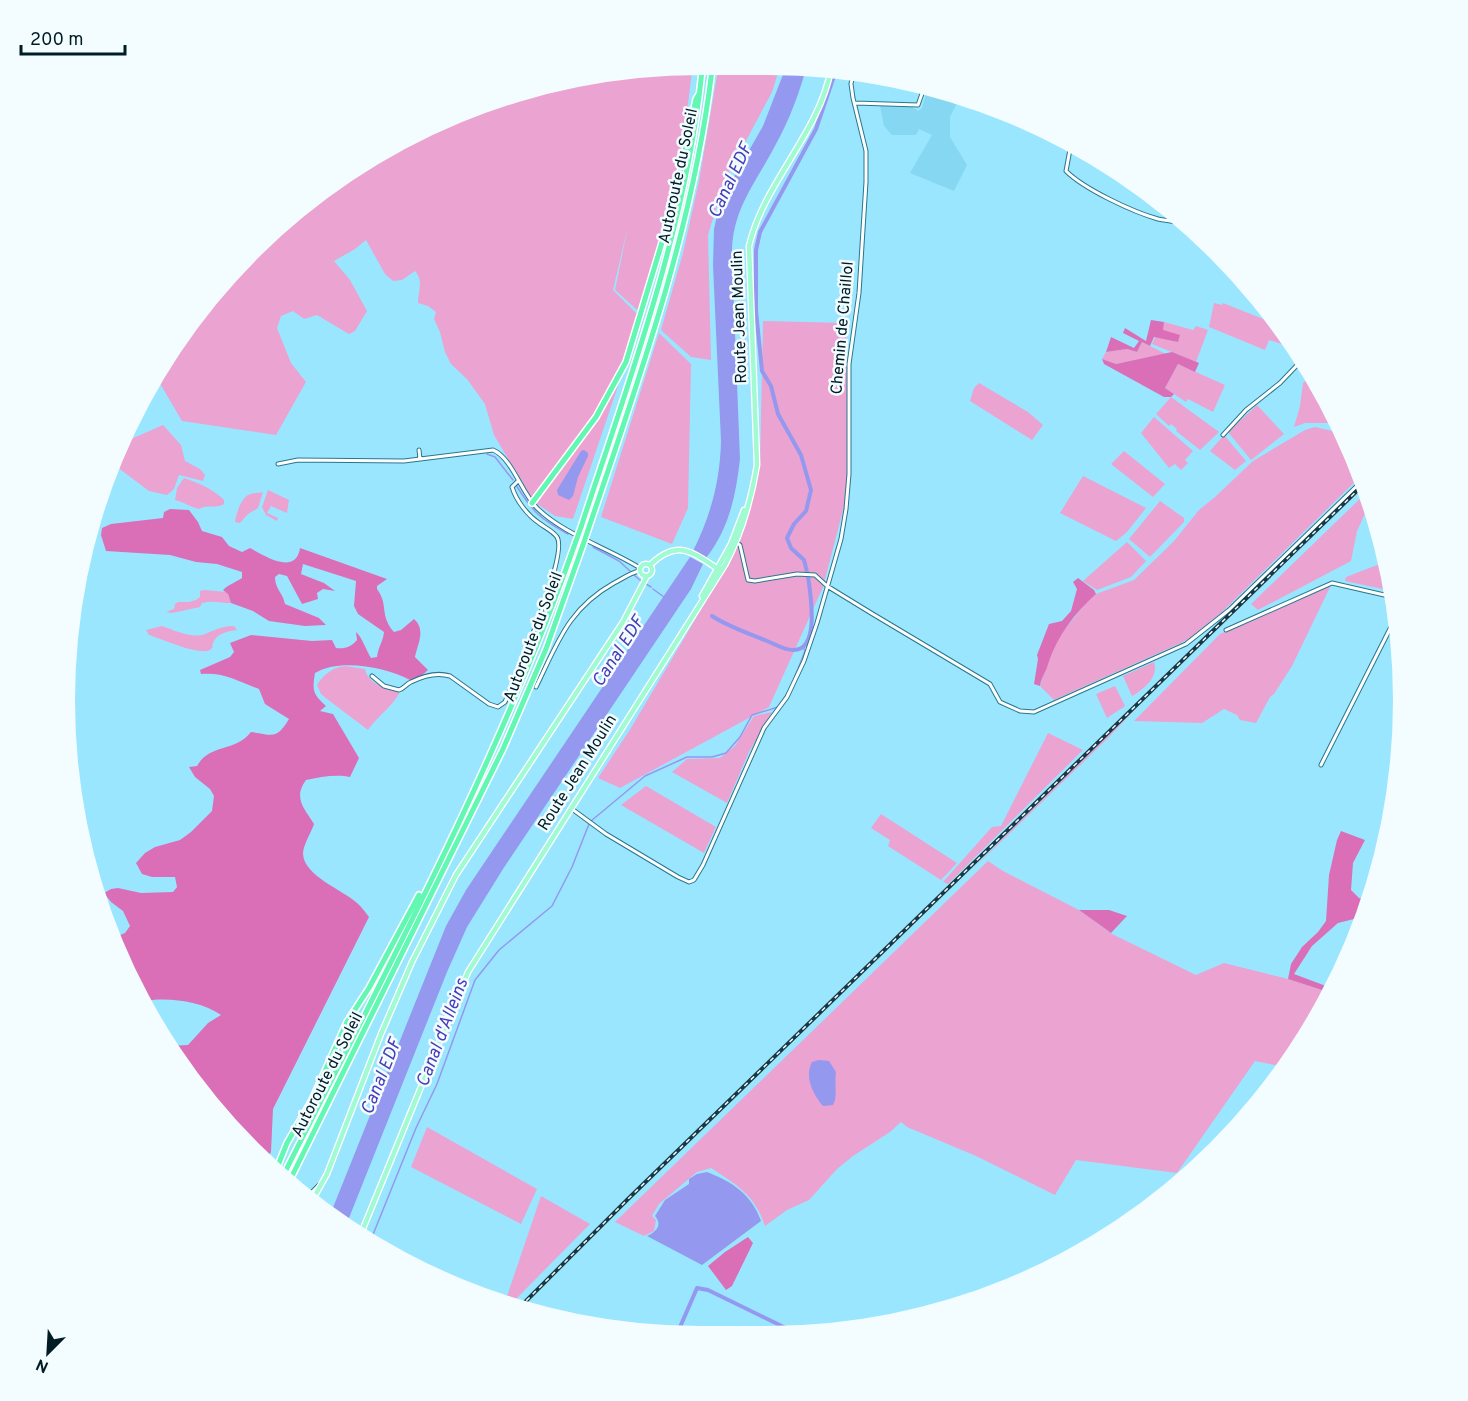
<svg xmlns="http://www.w3.org/2000/svg" width="1468" height="1401" font-family="Overpass,sans-serif">
<rect width="100%" height="100%" fill="#9be6ff"/>
<path fill="#86d7f2" d="M928 86 960 97 950 117V137L967 165 954 191 910 173 932 135 919 129 916 135H892L884 126 880 106 912 107 918 111 922 108Z"/>
<path fill="#eba3d1" d="M780 67 772 92 724 182 708 235 711 360 691 357 661 330 683 253 699 181 718 70Z
M692 71 679 178 644 316 615 290 628 226 613 290 641 318 573 519 555 516 533 501 494 435 485 404 467 379 451 364 445 352 440 332 434 319 436 312 428 306 418 303C418 292 424 281 415 271L402 280 393 281 385 274 366 240 355 249 334 261 350 280 367 311 355 331 349 334 317 315 304 319 293 311 281 316 277 328 291 363 306 382 276 435 182 421 155 375 223 281 347 172 457 113 576 77Z
M1214 303 1222 305 1223 303 1276 324 1294 348 1269 340 1265 350 1209 327Z
M763 321 846 323 849 487 823 587 769 707 620 788 598 778 631 728 721 576 745 528 760 464Z
M1164 322 1193 330 1196 326 1208 330 1196 362 1152 344C1155 335 1162 332 1164 322Z
M659 333 691 364 688 508 672 544 601 517Z
M1142 342 1166 354 1116 364 1102 359 1106 352 1127 349 1137 352Z
M1178 364 1225 385 1213 412 1188 399 1186 402 1165 388Z
M1313 375 1318 383 1332 413 1328 423H1305L1294 427 1300 406 1303 383Z
M979 383 1028 412 1043 425 1032 440 970 401 974 388Z
M1171 397 1219 432 1200 450 1176 431 1177 429 1171 424 1169 426 1156 414Z
M1257 405 1284 434 1251 460 1228 432Z
M1154 417 1193 451 1185 460 1188 463 1181 470 1175 464 1169 468 1141 433Z
M163 425 181 445 185 461 200 469 205 475 203 481 179 475 174 489 167 495 149 491 113 464 122 443Z
M1315 427 1341 433 1361 476 1222 612 1190 638 1181 643 1054 700 1040 686 1051 651 1062 633 1086 603 1096 594 1134 580 1174 541 1199 510 1215 497 1253 461 1305 430Z
M1224 435 1246 461 1235 470 1210 451Z
M1124 451 1165 484 1153 497 1111 464Z
M1083 476 1146 508 1127 532 1116 541 1060 513Z
M184 478C199 483 213 489 224 500V504C216 509 207 504 199 509 190 507 184 502 175 500L177 488Z
M268 490 289 500 287 513 271 506 267 513 278 518 277 521 266 515 262 507Z
M1368 491 1371 500 1357 531 1351 561 1258 610 1251 604Z
M263 492 258 508 248 514 240 523 235 522C236 514 241 499 248 495 252 493 259 493 263 492Z
M1160 501 1184 518V522L1150 557 1129 539Z
M1127 542 1146 561 1131 577 1097 590 1083 581Z
M1385 562 1392 591 1345 581 1346 577Z
M1331 585 1292 666 1274 694 1270 697 1256 723 1240 720 1237 715 1224 709 1202 723 1134 721 1220 634Z
M204 590 227 592 231 603C221 603 212 600 202 603L200 607 172 613 166 612 174 609 175 604 178 602C186 602 193 603 200 597V591Z
M162 626C174 630 192 639 205 634 215 630 222 626 234 626L237 630C228 631 217 633 213 643 212 644 213 646 212 648 205 659 160 638 149 635L146 630Z
M1154 662C1159 677 1144 689 1132 696L1123 676Z
M345 666 365 669C368 684 385 688 400 691 396 703 377 717 368 730L327 699 321 694 317 685C323 675 333 667 345 666Z
M1115 686 1125 706 1107 718 1096 694Z
M1138 706 1109 737 974 868 1003 838Z
M772 712 749 752 727 803 672 772 687 759 720 758 735 746 754 716Z
M1048 733 1083 750 948 884 943 882 992 827 1001 826Z
M646 786 716 827 704 853 621 805Z
M881 814 957 863 941 880 888 846 890 840 871 828Z
M988 861 1003 871 1079 910 1112 934 1196 975 1224 963 1288 979 1331 993 1285 1067 1255 1061 1177 1173 1076 1160 1055 1195 976 1156 907 1127 901 1122 890 1132 853 1156 837 1169 809 1200 787 1210 765 1226C755 1195 737 1185 711 1168L697 1172 659 1204 652 1216 656 1220 654 1231 644 1236 615 1222Z
M427 1127 537 1189 521 1224 411 1167Z
M541 1196 590 1224 511 1304 505 1302Z"/>
<path fill="#da6fb8" d="M1151 320 1164 322 1163 330 1180 335 1178 342 1154 337 1150 346 1142 342 1137 352 1127 349 1106 352 1111 337 1134 348 1139 341 1123 333 1125 328 1146 341Z
M1172 352 1199 363 1195 372 1178 364 1165 388 1174 394 1171 397H1164L1104 364 1102 359 1116 364Z
M170 509 189 510 198 522 202 531 222 537 229 546 242 552 250 548C264 556 296 576 300 548L387 579 377 586V589C389 605 379 615 394 632L401 630 414 619C426 630 418 643 415 657L428 670 420 677 410 680C386 667 339 658 315 673 312 691 313 694 326 706L320 711 333 714 359 758 350 777C337 774 320 777 306 780 293 798 304 808 314 824 311 833 303 845 303 854 304 876 343 890 357 903 362 907 365 912 369 917L273 1109 271 1152 267 1159 223 1120 169 1046 188 1045 208 1023 221 1015C200 1000 167 997 142 1001L109 929 120 935 125 933 130 926 123 911 111 902 104 893 111 889 118 888 141 893 173 892 177 887 175 877H152L142 874 136 863 145 853 155 847 180 840 191 832 212 811 214 796 210 789 195 777 189 767 197 766C210 743 234 753 251 732 274 735 276 740 289 719L265 704 259 689C237 681 225 672 201 674L200 670 230 657 234 652 230 643 251 635 312 641 332 640 336 648C345 649 351 647 357 640L356 632C362 637 366 650 371 658L377 657C378 647 383 642 384 632L358 614 354 606 356 581 303 564 301 574 324 583 335 591 323 589 317 593 318 599 302 604 287 576 279 574 275 577C275 589 283 593 285 604L319 618 326 625 305 626 269 621 253 611 231 603 228 594 223 590C228 585 236 582 242 578V572L217 564 196 562 170 555 106 551 101 535 102 528 111 524 163 518 164 512Z
M1078 578 1094 590 1096 594C1075 613 1057 636 1048 664 1046 672 1041 678 1040 686L1034 684 1038 659 1037 655 1049 624 1062 621 1071 611 1077 589 1073 582Z
M1341 831 1365 840 1353 863 1351 890 1359 898 1368 901 1362 917 1338 923 1312 946 1294 974 1334 989 1331 993 1288 979 1291 964 1302 947 1318 932 1326 921 1329 875 1337 840Z
M1079 910H1109L1127 916 1111 933Z
M748 1237 753 1243 732 1286 726 1290 708 1266 725 1252Z"/>
<path fill="#9498ef" d="M807 66C799 93 790 119 776 144 756 183 731 210 732 256L740 459C736 495 729 529 706 558L693 551C711 515 720 481 721 441L713 265 714 229 719 207 727 189 763 126 786 67Z
M584 450 588 453V456L578 477 573 496 569 500 558 495 557 490 581 451Z
M690 557 703 564 691 589 503 869 467 927 447 972 345 1228 330 1215 446 926 466 890Z
M819 1060 829 1061 836 1072C834 1083 838 1096 833 1105L823 1106C813 1094 804 1077 812 1062Z
M707 1172C733 1182 752 1195 761 1221L702 1265 647 1236C656 1232 663 1225 655 1216L665 1200 689 1184V1179L697 1174Z"/>
<g fill="none" stroke-linecap="round" stroke-linejoin="round">
<path stroke="#9498ef" stroke-width="1.5" d="M487 454 495 457 513 480
M516 485C533 512 540 519 568 534
M593 547 619 561 630 571
M634 575 641 581
M646 584 651 587
M653 589 664 597
M794 679 805 651 803 647
M591 821 645 776 687 757H712L726 753 740 737 752 715 778 707 787 694
M370 1242 416 1128 437 1084 475 980 499 950 552 906 572 867 589 824"/>
<path stroke="#9498ef" stroke-width="4" d="M807 572 804 560 791 548 787 538 794 524 806 511 811 490 801 455 778 414 771 386 762 371 756 311V250L760 232 816 129 836 70
M712 616C729 627 748 633 767 641 775 644 784 650 793 650 821 651 810 592 808 576
M677 1334 697 1288 708 1290 796 1333"/>
<g stroke="#29778d" stroke-width="5">
<path id="minor" d="M855 103 918 105 925 85
M1071 144 1066 171C1084 189 1133 212 1158 219 1168 221 1177 221 1186 225
M1223 435 1246 410 1280 383 1302 360
M419 450 420 459
M278 464 298 460 404 461 493 450C512 458 521 492 537 508 563 534 608 548 640 568
M735 542 740 545 748 580 755 581 797 574 815 575 827 586 871 613 990 684 1000 702 1020 711 1034 712 1186 644 1229 610 1363 480
M1226 630 1332 583 1393 597
M372 676 384 686 399 690C405 688 406 684 411 682 423 676 437 672 450 676L489 704 498 707 505 702C515 677 569 555 557 537 553 531 544 527 539 523 527 515 516 500 512 487L518 481
M536 687C558 642 568 609 614 583 622 579 630 573 639 571
M1321 765 1397 615
M572 809 606 834 678 877 689 882 694 880 703 865 764 728 787 697 804 661 817 623 841 539 846 509 849 474V364L859 293 866 182V151L853 98 851 84 853 73
M310 1197 312 1192 319 1185"/>
</g>
<g stroke="#fff" stroke-width="7">
<path id="major" d="M640 570a6 6 0 1 1 12 0a6 6 0 1 1-12 0Z
M650 565C677 539 691 551 718 569L720 568
M702 596 731 544 744 510
M313 1199 327 1174 381 1034 412 962 456 875 623 622 647 576
M360 1236 468 972 725 565C742 533 751 501 757 465L749 246C764 182 819 134 831 69"/>
</g>
<g stroke="#fff" stroke-width="8">
<path id="highway" d="M532 503 596 417 626 362 673 206 696 99 699 94
M581 527C630 378 686 228 702 71
M588 530C639 379 693 229 712 70
M277 1168 287 1143 312 1100 347 1022 369 988 419 895
M284 1174C388 967 499 761 576 541
M290 1180 503 749 546 649 583 545"/>
</g>
<use href="#minor" stroke="#fff" stroke-width="3"/>
<use href="#major" stroke="#a1fad2" stroke-width="4.5"/>
<use href="#highway" stroke="#63f7b4" stroke-width="5"/>
<g stroke="#173945" stroke-width="4">
<path id="rail" d="M520 1307 629 1198 1364 484"/>
</g>
<use href="#rail" stroke="#f3fcff" stroke-width="1.5" stroke-dasharray="4.5" stroke-linecap="butt"/>
<g stroke="#fff" stroke-width="8" stroke-linecap="butt">
<path id="highway-bridge" d="M576 541 581 527
M583 545 588 530"/>
</g>
<use href="#highway-bridge" stroke="#63f7b4" stroke-width="5"/>
</g>
<g text-anchor="middle" dominant-baseline="central" stroke-width="5" stroke-linejoin="round" paint-order="stroke">
<g font-size="16" fill="#001c25" stroke="#f3fcff">
<text transform="translate(679 176) rotate(-78)">Autoroute du Soleil</text>
<text transform="translate(740 317) rotate(-92)">Route Jean Moulin</text>
<text transform="translate(843 328) rotate(-85)">Chemin de Chaillol</text>
<text transform="translate(534 637) rotate(-69)">Autoroute du Soleil</text>
<text transform="translate(578 773) rotate(-58)">Route Jean Moulin</text>
<text transform="translate(328 1075) rotate(-63)">Autoroute du Soleil</text>
</g>
<g font-size="18" font-style="italic" fill="#4a3cb9" stroke="#f3fcff">
<text transform="translate(731 181) rotate(-65)">Canal EDF</text>
<text transform="translate(619 652) rotate(-57)">Canal EDF</text>
<text transform="translate(443 1033) rotate(-69)">Canal d'Alleins</text>
<text transform="translate(382 1077) rotate(-68)">Canal EDF</text>
</g>
</g>
<path d="M0 0H1468V1401H0ZM700 75H768A625 625 0 0 1 1393 700V701A625 625 0 0 1 768 1326H700A625 625 0 0 1 75 701V700A625 625 0 0 1 700 75Z" fill="#f3fcff" fill-rule="evenodd"/>
<g transform="translate(48 1353) rotate(204)" stroke="#f3fcff" stroke-width="4.5" paint-order="stroke">
<path d="M0-4.5L10 22L0 15L-10 22Z" fill="#001c25"/>
<text y="-9" font-size="16" font-weight="bold" text-anchor="middle" fill="#001c25">N</text>
</g>
<path d="M21 45v9h104v-9" fill="none" stroke="#001c25" stroke-width="3"/>
<text x="30" y="45" font-size="18" fill="#001c25" stroke="#f3fcff" stroke-width="4.5" paint-order="stroke">200 m</text>
</svg>
